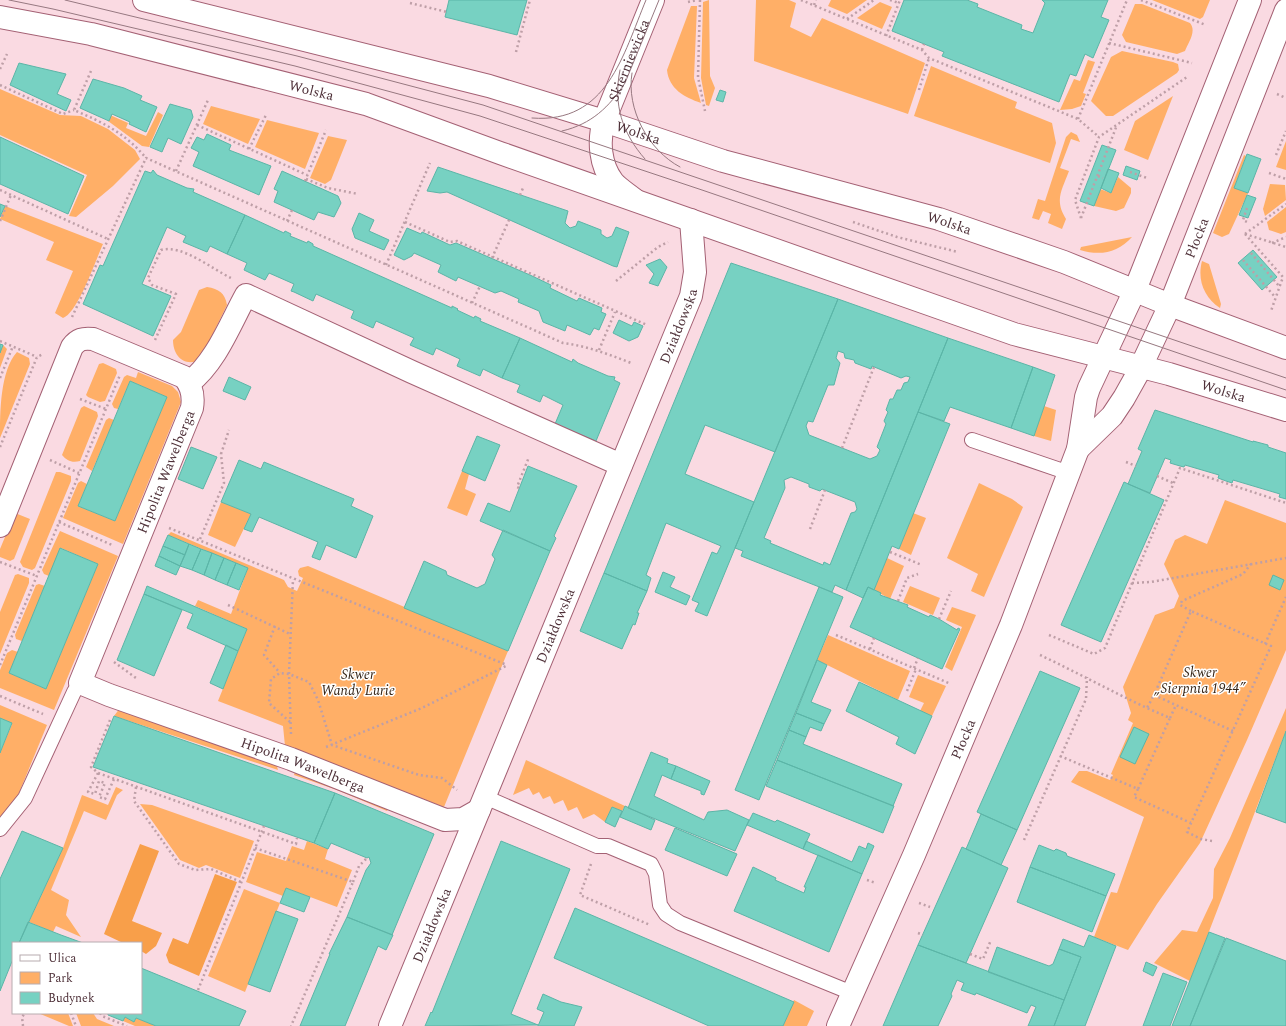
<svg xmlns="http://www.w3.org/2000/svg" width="1286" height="1026" font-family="Spectral,serif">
<rect width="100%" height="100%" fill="#fadae2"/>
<path fill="#ffaf67" d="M709 0 710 76 715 88 709 106 706 105 701 78 703 2Z
M756 0H789L796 3 790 27 811 37 822 18 925 63 908 114 754 61Z
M831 0H867L847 14 828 6Z
M1152 0H1210L1203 17 1200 19Z
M880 2 892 7 882 29 857 18Z
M1135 4H1142L1190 23C1197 31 1188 43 1185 51L1177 54 1126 42 1122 35Z
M691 6H697L694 78 701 103C684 97 669 89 667 70Z
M1122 51 1173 62 1178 64 1179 70 1177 73 1113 116H1106L1091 101 1111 57Z
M1088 60 1095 62 1083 93 1086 94 1081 106 1072 109 1060 110 1074 79 1080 81Z
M931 66 1017 102 1015 108 1052 123 1056 143 1050 163 914 116Z
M0 89 60 115 81 116 108 129 135 150 140 159 113 186 76 217 69 216 87 175 0 135Z
M1173 96 1148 160 1124 150 1135 121Z
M211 106 260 119 248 144 203 124Z
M158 112 163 115 149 147 142 146 108 121 110 115 128 123 126 128 146 136Z
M267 120 319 133 305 169 255 147Z
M1071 132 1077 135 1080 142 1071 139 1060 168 1069 171C1062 190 1054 200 1066 219L1062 229 1048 223 1051 214 1043 211 1039 220 1032 218 1038 199 1045 201 1066 137Z
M328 136 347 140 331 180 325 184 310 178Z
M1286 141V170L1276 167Z
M1244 155 1246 156 1234 188 1248 193 1229 234 1222 237 1213 233Z
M1118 177 1131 188V193L1124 208 1116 211 1094 206 1100 189 1111 193Z
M1270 184 1285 185 1286 200 1265 216 1263 209Z
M5 206 103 244C96 259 78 313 63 318L55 313 73 271 46 260 54 242 0 219Z
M1286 207V232L1281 234 1269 230 1267 222Z
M1132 237C1118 253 1100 256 1080 250L1081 247Z
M1202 261 1209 264 1221 304 1220 308C1204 297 1197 280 1202 261Z
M207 287C219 289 225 293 227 305L200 360C184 367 173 356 173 340L181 332 199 290Z
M3 345 7 349 0 368V353Z
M17 352 29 358 30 364 0 438C0 412 0 371 17 352Z
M103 363 116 369 117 373 105 401 100 402 88 397 86 395 99 364Z
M138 372 172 386 178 392 181 402 123 544 63 518 78 483 81 481 87 484 78 506 115 521 167 397 130 381 118 409 114 408 112 404 124 377 127 375 136 378Z
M84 406 97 412 98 416 80 461C72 463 67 461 62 455L81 408Z
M1044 406 1056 410 1051 441 1034 436Z
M109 418 114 420 92 471 86 467 106 420Z
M462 471 469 474 465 489 476 494 467 516 447 508Z
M56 472H60L71 476V481L35 568 32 570 23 567 20 562Z
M979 483 1012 499 1023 507 984 597 971 591 978 574 947 558Z
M1225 500 1286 523V650L1247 740 1200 843 1157 904 1128 950 1094 937 1111 892 1117 893 1144 817 1071 782 1079 771H1087L1110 780 1113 775 1111 774 1133 723 1128 720 1131 713 1123 687 1155 615 1174 608 1179 596 1164 564 1175 540 1185 535 1207 544Z
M221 502 251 514 235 547 208 535Z
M15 513 30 519 14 559 10 561 0 557V549Z
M913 513 926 518 911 555 899 549Z
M60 531 118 556 54 710 0 688V670L7 653 12 650 18 652 9 673 46 689 98 564 61 548 49 576 44 574 42 570Z
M171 532 284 580 288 587 297 591 303 578 299 576 298 571 300 568 308 566 508 651 444 807 285 746 283 726 218 701 247 629 195 606 198 600 231 614 248 568 168 535Z
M887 558 904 566 890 599 874 590Z
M18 574 29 578V583L0 654V612L15 575Z
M39 584 45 586 22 641 16 639 15 635 36 585Z
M910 586 940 598 933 615 903 602Z
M952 607 976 615 952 671 945 667 962 627 946 620Z
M828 635 910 671 898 700 817 660Z
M918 675 946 686 932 716 920 711 924 703 909 697Z
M0 705 47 725 14 805 3 816 0 817V753L12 724 0 718Z
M120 708 276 763 278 770 114 716Z
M1286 708V731L1190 981 1154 963 1182 930 1197 932 1213 898 1214 869 1230 838Z
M526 760 625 806 622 811 612 807 605 822 594 814 583 819 577 807 568 811 563 800 554 804 550 796 543 799 539 792 533 795 529 788 513 795Z
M295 772 389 807 387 811 337 790 294 775Z
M116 787 123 790 117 795 106 820 84 811 51 890 69 900 66 915 81 937 56 926 53 932 29 922 63 848 82 795 108 805Z
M140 804 152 805 254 841 240 878 206 865 199 868 180 860Z
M307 841 328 849 325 859 352 870 337 907 286 888 283 896 246 882 257 852 286 861 292 846 304 850Z
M244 889 280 903 245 992 208 976Z
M794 1000 814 1011 807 1026H783Z
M38 1013H68L73 1026H69Z
M76 1013H93L97 1019 114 1026H81Z
M125 1017 134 1022 136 1018 156 1026H135L123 1021Z"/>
<path fill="#f89f4a" d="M140 844 159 851 132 921 162 933 156 946 146 954 141 951V943H123L104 934Z
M215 874 237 882 199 976 169 963 166 955 173 938 188 944Z"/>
<path fill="#77d1c2" stroke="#5bb5a7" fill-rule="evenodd" d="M449 0H527L517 35 445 17Z
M904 0H967L978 4 977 7 1022 25 1021 29 1033 33 1045 3 1042 0H1108L1101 17 1109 20 1093 58 1085 54 1076 76 1070 74 1059 102 942 56 944 52 892 31Z
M19 63 66 74 57 94 71 100 66 111 10 85Z
M93 79 124 88 142 96 140 100 157 107 146 132 129 124 130 122 112 114 109 121 80 108Z
M720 90 726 92 723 102 716 100Z
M170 104 191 110 193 117 181 144 168 138 162 152 150 147Z
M207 134 231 145 229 150 271 166 259 195 193 166 199 152 191 148 197 137 204 140Z
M0 137 84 176 68 214 0 184Z
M1102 145 1116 150 1094 206 1080 201Z
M1247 154 1261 159 1248 193 1234 188Z
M1126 166 1140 171 1137 180 1123 175Z
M438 167 568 211 565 223 570 228 576 226 578 221 601 230V234L607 238 612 236 616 227 629 232 617 267 613 266 447 192 440 193 427 191Z
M1108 169 1119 173 1111 193 1101 188Z
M153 170 157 175 187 188 194 189 193 192 245 215 227 254 210 246 207 252 183 242 186 236 167 227 142 284 171 296 153 336 83 304 100 265 103 266 145 171 151 173Z
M282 171 338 196 341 203 334 217 318 212 314 220 274 202 278 191 274 189Z
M1247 195 1256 198 1248 218 1239 215Z
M0 204 5 206 0 217Z
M359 213 374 220 369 231 389 240 384 250 355 238 352 229Z
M245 215 284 233 285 231 291 234 290 236 307 243 308 241 313 244V246L452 308V306L458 309 457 310 474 318 475 316 481 319 480 321 520 338 502 378 483 369 480 376 457 366 460 359 436 348 433 355 410 345 414 338 376 321 373 328 351 318 354 311 316 294 313 301 294 292 291 291 294 284 269 273 265 280 244 270 247 263 227 254Z
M407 228 421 234 422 232 450 245 456 243 530 275 551 285 550 288 577 301 579 298 602 308 601 312 606 314 599 330 594 328 590 335 567 325 565 331 543 322 539 311 518 302 519 299 501 291 495 293 458 277 456 281 438 272 441 265 414 253 412 256 404 260 394 255Z
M1253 250 1277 277 1262 290 1238 263Z
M660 259 667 267 658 286 649 283 654 274 646 265Z
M731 263 838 299 775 452 705 425 685 474 754 502 707 616 695 611 699 603 692 600 712 552 717 554 721 546 666 523 646 575 651 578 647 591 604 573Z
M838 299 948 338 846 590 835 585 832 592 741 556 743 551 735 548ZM838 351 844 353 845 358 854 360 855 363 871 369 872 366 901 378 906 376 910 377 908 382 904 383 901 390H897L893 399H890L886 410 888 412 884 421 886 424 877 447 880 450 877 456 870 459 809 435 806 426 808 421 813 422 828 385H834L840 363 836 358ZM791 477 809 484V487L820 491 822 489 855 502 857 509 855 512 851 513 830 565 824 562 823 565 770 543 771 541 764 538 785 488 784 480Z
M619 320 632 326 634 322 643 326 638 337 629 341 613 333Z
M520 338 572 362 573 359 578 363 608 376 615 377 614 380 620 383 596 441 555 424 563 405 543 395 540 402 517 392 520 385 502 378Z
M948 338 1033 367 1011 428 950 407 944 421 918 412Z
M0 344 3 345 0 353Z
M1033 367 1055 375 1034 436 1011 428Z
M229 377 251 387 245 400 223 391Z
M130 381 167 397 115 521 78 506Z
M1155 410 1253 442V441L1268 445V447L1286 453V499L1279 497 1280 494 1233 480 1232 483 1226 481 1218 478 1219 475 1185 465 1184 467 1180 466 1170 463 1171 460 1165 458 1150 493 1128 484 1142 451 1138 449Z
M918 412 950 424 899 549 892 546 874 590 868 587 863 598 846 590Z
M477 436 500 445 485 481 462 471Z
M191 447 217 457 203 489 178 479Z
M239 460 261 469 264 462 354 499 351 506 373 516 356 558 326 545 320 560 312 557 318 542 259 517 252 532 244 529 251 514 221 502Z
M528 466 577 486 554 536 556 538 550 551 480 521 488 503 510 512Z
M1124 482 1164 500 1101 642 1061 625Z
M503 530 550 551 508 651 404 608 424 561 446 571 447 575 477 588 485 584 495 559 492 555Z
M168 535 189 544 185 555 163 546Z
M189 544 201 549 192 570 180 566Z
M163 546 185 555 180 566 159 556Z
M60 548 98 564 46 689 9 673Z
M201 549 212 553 204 575 192 570Z
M212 553 224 558 215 580 204 575Z
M159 556 180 566 176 575 155 566Z
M224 558 236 563 227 585 215 580Z
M236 563 248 568 239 590 227 585Z
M663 572 675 577 670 587 690 596 686 605 655 592Z
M604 573 647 591 637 613H639L635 625 633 624 622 649 580 631Z
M1273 575 1284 580 1280 590 1269 585Z
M147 586 247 629 238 651 187 628 193 614 144 594Z
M819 587 843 597 759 800 735 790Z
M868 587 881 593 880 595 908 605 907 607 929 617 930 615 939 619 957 630 958 628 960 629 942 669 850 627Z
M144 594 182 610 154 676 117 660Z
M226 645 238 651 223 689 210 683Z
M817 660 827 665 811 702 831 710 824 724 796 713Z
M1040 671 1080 688 1017 830 977 812Z
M859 682 932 716 915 754 896 744 899 737 846 711Z
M796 713 824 724 821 731 810 727 806 737 789 730Z
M114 716 335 793 314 843 93 767Z
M0 718 12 723 0 753Z
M1134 727 1149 734 1135 764 1120 757Z
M789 730 806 737 803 744 902 784 893 806 777 760Z
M1286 731V823L1256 812Z
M651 752 668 759 667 763 676 766 671 779 662 775 654 796 704 820 708 812 727 810 749 820 735 851 628 808Z
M777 760 894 806 883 833 766 786Z
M676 766 710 781 704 795 701 794V791L671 779Z
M335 793 434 834 392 935 347 917 366 870 371 863 369 857 367 858 331 843 328 849 314 843Z
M625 806 655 820 651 830 620 817Z
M612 807 622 811 615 827 605 822Z
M753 813 775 822 777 820 810 834 803 849 747 825Z
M981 814 1017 830 1001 865 966 849Z
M675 828 737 854 727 876 665 850Z
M22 831 63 848 19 943H13V959L0 991V879Z
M501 841 570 869 511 1014 538 1025 425 1026 431 1012 432 1013Z
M806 841 852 862 859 846 866 849 868 843 874 846 862 874 803 849Z
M1039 845 1054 851 1056 849 1066 853 1067 856 1115 874 1106 896 1030 867Z
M962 847 1008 868 966 963 918 945Z
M818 855 862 874 829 952 734 911 753 867 776 878 775 880 804 893 806 887H804Z
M1030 867 1106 896 1092 932 1017 902Z
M286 888 310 897 304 912 280 903Z
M575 908 794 1002 783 1026H709L554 958Z
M276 911 298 919 270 992 248 984Z
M347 917 393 935 386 950 378 946 345 1026H300L330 954H329Z
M28 922 61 935 83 943H19Z
M1209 932 1225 938 1190 1026H1172Z
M1089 935 1116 946 1085 1026H1054L1081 957 1059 949 1063 939 1084 947Z
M1226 938 1286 961V1026H1190Z
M918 945 1064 1000 1054 1026H1028L1036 1007 1031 1005 1027 1013 976 993 975 995 961 990 964 983 957 980 951 994 952 996 938 1026H883Z
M997 947 1049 966 1053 964 1059 949 1081 957 1064 1000 988 972Z
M1146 962 1157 967 1153 976 1143 971Z
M141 968 246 1011 239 1026H156L136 1018 134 1022 125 1017 123 1021 108 1015V1013H141Z
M1163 973 1187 982 1170 1026H1143Z
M543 994 561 1002 582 1007 574 1026H538L544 1012 537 1009Z"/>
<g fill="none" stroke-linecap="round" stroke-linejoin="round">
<g stroke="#a46174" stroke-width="16">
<path id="service" d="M972 440 1069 473
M485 797 597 846H608L651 864 656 874 660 905 666 914 680 923 852 993
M0 829 25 798 74 692 80 683"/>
</g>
<g stroke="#a46174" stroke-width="24">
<g id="minor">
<path d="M189 383C216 362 230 324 246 295L412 372 621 465"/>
<path id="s1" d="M0 526 72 347C78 339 83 338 93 339L184 377C192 386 194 396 192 408L80 683 109 695 291 759 445 820 463 819 479 810"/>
<path id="s2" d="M390 1026 691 296 695 272 691 220"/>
</g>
</g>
<g stroke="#a46174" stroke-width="24">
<g id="tertiary">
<path id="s3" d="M635 200C628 194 619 189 613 182 600 165 598 141 604 121L653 0"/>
<path id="s4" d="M1078 449 1112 416 1124 398 1138 373 1170 305 1286 10"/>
<path id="s5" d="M838 1026 914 855 1011 625 1078 449 1086 397 1089 388 1135 290 1250 0"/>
</g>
</g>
<g stroke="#a46174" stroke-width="24">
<g id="secondary">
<path id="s6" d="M144 0 489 86 604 121 723 161 939 219 1064 262 1170 305 1286 348"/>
<path id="s7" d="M0 17 91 34 366 104 500 153 1014 334 1169 374 1286 410"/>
</g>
</g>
<path stroke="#be9fa7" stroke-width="2.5" stroke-dasharray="2 3" stroke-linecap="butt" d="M700 0 698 77 705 111
M801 0 922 50 929 58 1078 119 1099 137
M890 0 899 3
M1141 0 1206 25
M688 2 697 0
M410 3 447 12
M814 5 816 0
M847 19 874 0
M886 36 900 0
M1109 43 1192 63
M922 50 924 44
M516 52 530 0
M0 69 7 54
M91 71 74 110C104 123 125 133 146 158
M0 85 63 114 74 110
M919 90 929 58
M1277 94 1286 98
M1078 119 1127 0
M197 125 307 175
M249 149 266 115
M1276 155 1286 131
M176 171 208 100
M1130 172 1147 178
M1269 173 1286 179
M1098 176 1103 178
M306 179 328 188 358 194
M305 181 326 130
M0 190 108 239
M520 195 523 188
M1247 208 1243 220 1249 223
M1081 218 1075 200 1099 137 1187 77
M1081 218 1117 125
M0 221 11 195
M287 221 292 210
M405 222 450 242 457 241 647 325
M853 222 897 237 958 252
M1245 234 1283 277 1271 311
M1245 234 1286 204
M1245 234 1286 247
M1272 243 1286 237
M1251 253 1279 286
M492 258 509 220
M1243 260 1275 297
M386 265 430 163
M616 281 658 247 668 242
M472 303 480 286
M72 317 146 158 563 343C587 346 608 354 631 363
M155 340 176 294 152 285 148 278 161 250C182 244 212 269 231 278
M0 341 37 357
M599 350 615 312
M0 378 13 346
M80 399 106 409
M0 447 37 357 43 354
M842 448 874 367
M50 460 79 473
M1126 462 1136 466
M1157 476 1173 483
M519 488 517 487 529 457
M59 522 112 545
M169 528 507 665
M810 529 825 490
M200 539 224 483 221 454 229 430
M890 552 922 565
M0 562 37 576
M1132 583 1151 582 1286 558
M898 601 907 578 918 574
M228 605 290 634
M1191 611 1180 605 1182 601 1243 574 1251 564
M939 619 951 591
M275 626 264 655 280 673
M836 635 951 684
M1049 635 1094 654 1105 648 1180 468 1286 503
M1265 644 1286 597
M870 649 874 638
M1040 655C1076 672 1111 691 1147 708L1154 695
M114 662 136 678
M0 665 120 375
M914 668 918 658
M907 691 916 669
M0 696 43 714
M1170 718 1176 705
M110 720 91 767 98 773 296 844 297 838
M290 722 269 703 271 679 280 673 289 674 309 682 318 700 332 745 419 775 442 778 457 790
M291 734 289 674 293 579
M326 747 422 708 508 665
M1060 756 1138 789 1170 718 1147 708
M98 773 88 792 95 794 99 781 105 783 99 797 105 799 114 779
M136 787 134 801 179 864 195 870 211 869 241 882
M1138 789 1134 797 1191 823
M1024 840 1086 699 1087 677
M1212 841 1201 839 1187 832 1271 646 1191 611 1154 695 1233 731
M255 848 353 882 291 1026
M591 864 580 895 650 925
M867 880 876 883
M353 882 359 866 367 858
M919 903 930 907
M918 933 923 935
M970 954 983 959 991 940
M198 990 264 826
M71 1013 76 1026
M100 1013 102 1016 127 1026
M23 1026 22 1017 25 1013"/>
<use href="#service" stroke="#fff" stroke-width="14"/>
<use href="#minor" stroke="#fff" stroke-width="22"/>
<use href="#tertiary" stroke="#fff" stroke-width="22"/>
<use href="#secondary" stroke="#fff" stroke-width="22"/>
<path stroke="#977880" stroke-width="1" d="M9 0 53 9 295 66 480 116 702 190 1286 390
M65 0 297 56 483 105 1286 378
M620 70C613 104 622 133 645 159
M632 73C626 109 648 150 680 167
M532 118C607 124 623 55 646 0
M562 131C592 124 609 107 625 83L659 0"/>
</g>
<g text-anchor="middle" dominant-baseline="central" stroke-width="3" stroke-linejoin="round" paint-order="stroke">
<g font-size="14" fill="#4e3038" stroke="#fff">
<text stroke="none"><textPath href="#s3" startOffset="158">Skierniewicka</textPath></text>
<text stroke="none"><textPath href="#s7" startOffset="320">Wolska</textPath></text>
<text stroke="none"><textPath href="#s6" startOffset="512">Wolska</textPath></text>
<text stroke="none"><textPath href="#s6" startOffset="836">Wolska</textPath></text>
<text stroke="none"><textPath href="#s4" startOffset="245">Płocka</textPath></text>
<text stroke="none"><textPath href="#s2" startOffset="757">Działdowska</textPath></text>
<text stroke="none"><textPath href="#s7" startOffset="1281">Wolska</textPath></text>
<text transform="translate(166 472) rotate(-68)">Hipolita Wawelberga</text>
<text stroke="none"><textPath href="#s2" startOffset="433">Działdowska</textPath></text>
<text stroke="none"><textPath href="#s5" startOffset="313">Płocka</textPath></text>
<text stroke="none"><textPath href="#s1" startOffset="883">Hipolita Wawelberga</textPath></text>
<text stroke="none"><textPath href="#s2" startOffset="109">Działdowska</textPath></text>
</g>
<g font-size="14" font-style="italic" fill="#362517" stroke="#fff">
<text x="1200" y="672">Skwer<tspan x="1200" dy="16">„Sierpnia 1944”</tspan></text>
<text x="358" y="674">Skwer<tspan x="358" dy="16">Wandy Lurie</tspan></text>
</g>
</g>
<rect x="12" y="942" width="130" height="72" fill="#ffffff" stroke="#b8acaf"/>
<rect x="20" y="955" width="20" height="6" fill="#ffffff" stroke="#b8acaf"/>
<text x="48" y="962" font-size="12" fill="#4e3038">Ulica</text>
<rect x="20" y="972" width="20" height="12" fill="#ffaf67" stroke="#b8acaf"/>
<text x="48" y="982" font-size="12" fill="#4e3038">Park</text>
<rect x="20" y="992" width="20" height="12" fill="#77d1c2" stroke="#b8acaf"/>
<text x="48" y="1002" font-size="12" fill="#4e3038">Budynek</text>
</svg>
